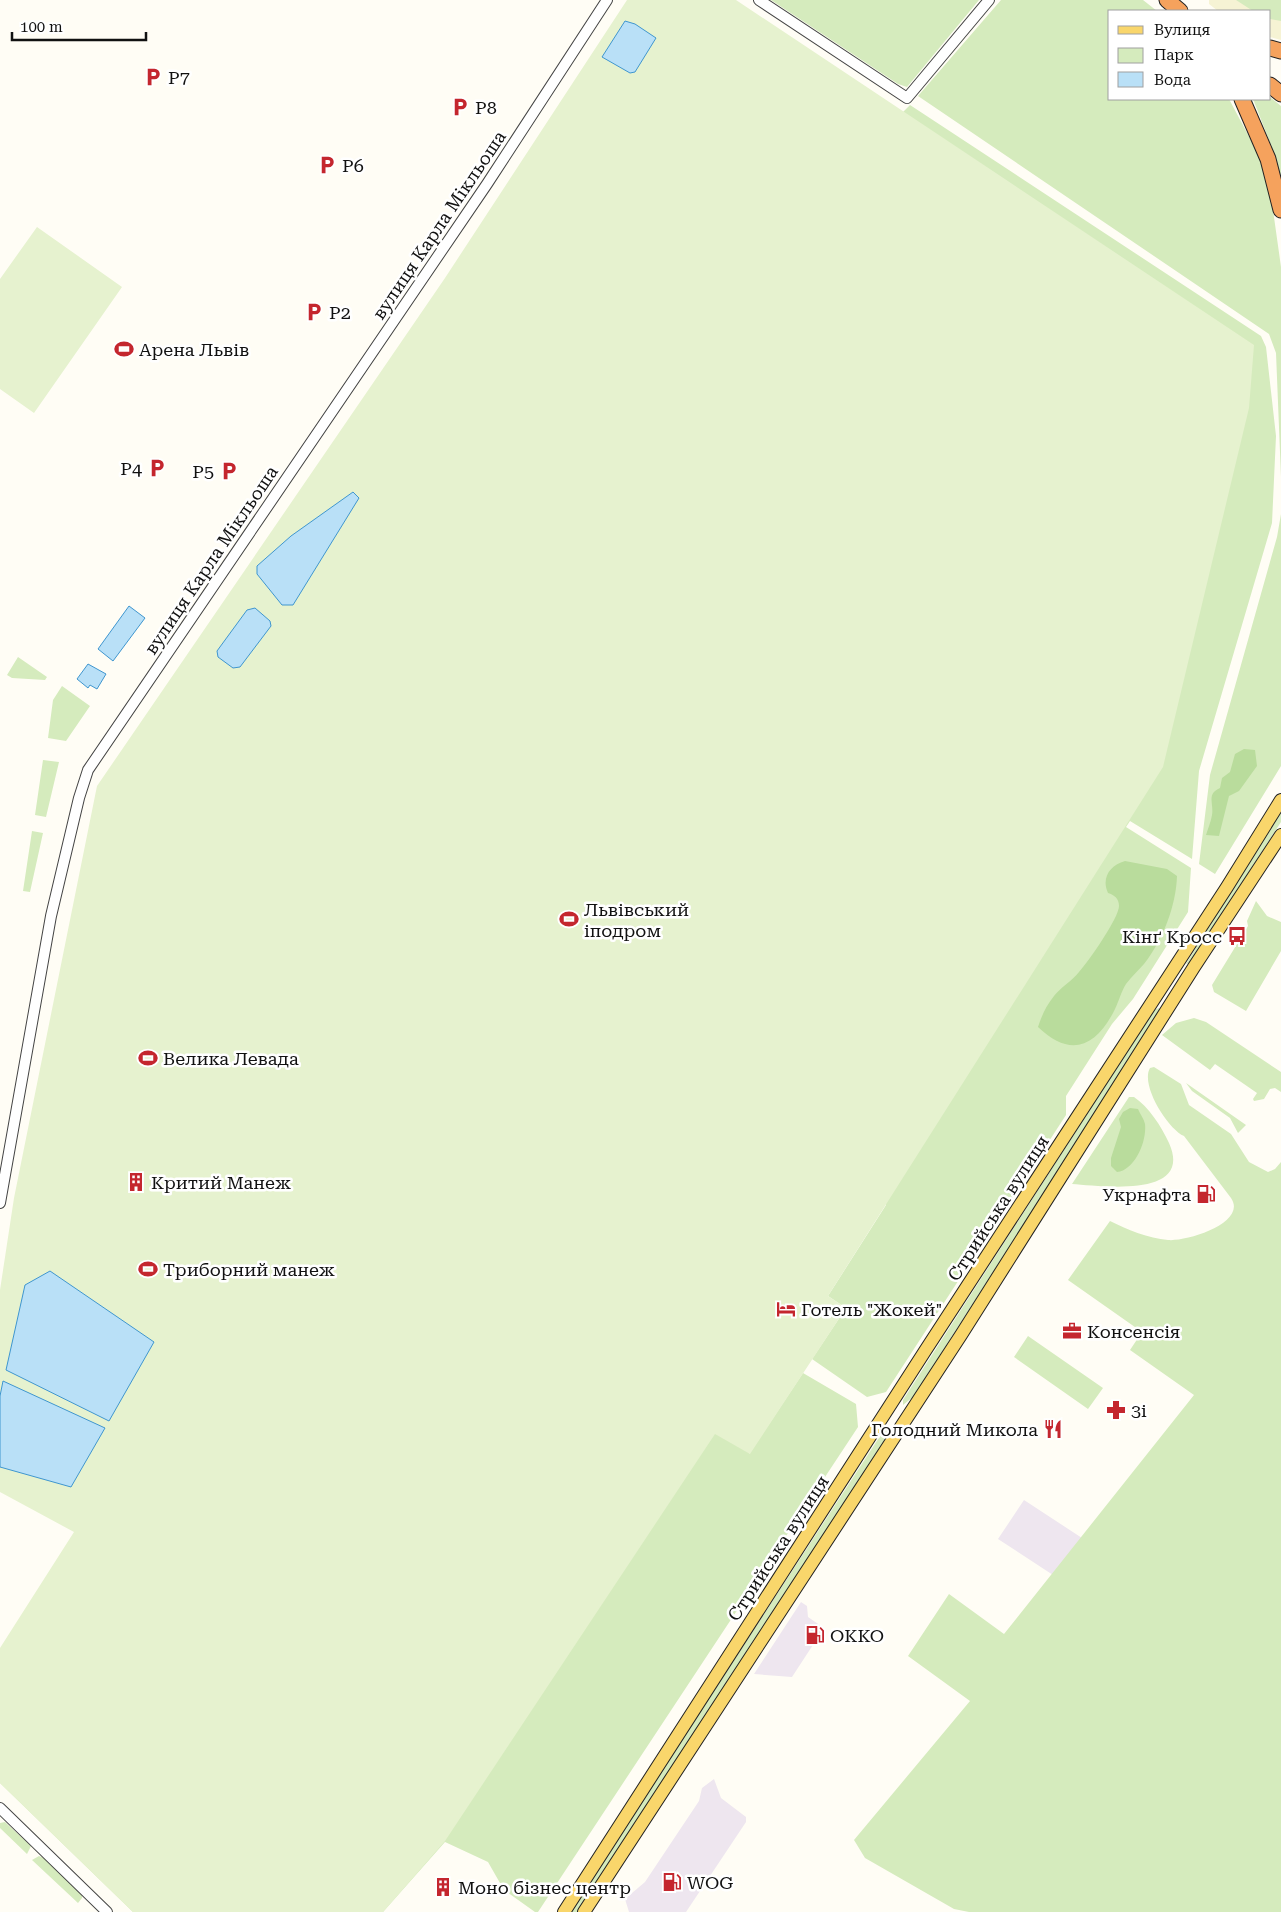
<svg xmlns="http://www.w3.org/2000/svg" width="1281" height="1912" font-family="'Roboto Serif',serif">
<rect width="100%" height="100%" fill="#fffdf5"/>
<path fill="#eee6ef" d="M1024 1500 1082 1538 1053 1575 998 1539Z
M801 1602 807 1606 808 1617 824 1628 792 1677 754 1674Z
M714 1779 721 1798 746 1817V1822L686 1912H629L625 1899 645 1882 699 1801 702 1788Z"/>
<path fill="#f6f3d4" d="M1209 0H1281V40L1270 37V11H1218L1209 4Z"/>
<path fill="#d5ebbd" d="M771 0H979L907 87 898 84Z
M1001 0H1143L1157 11H1110V99H1229L1262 161 1272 203 1281 267V477L1276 353 1269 334 918 96Z
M1236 0H1281V21L1270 19V11H1253Z
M1270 97 1281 106V179L1276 158 1253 99H1270Z
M910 105 1261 336 1266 347 1276 436 1272 523 1199 771 1192 859 1130 821 1126 827 1191 868 1188 912 1133 999 1112 1024 1066 1096V1115L886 1392 867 1397 812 1359 846 1308 828 1296 886 1205 895 120Z
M1281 514V766L1215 874 1199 864 1210 775 1277 537Z
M18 657 47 677 45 680 12 678 7 675Z
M62 686 90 706 66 741 48 738 53 700Z
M43 760 59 762 46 817 35 815Z
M1281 810V822L1190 963 1186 964Z
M32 831 43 833 30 892 23 891Z
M1256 901 1267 916 1281 922V951L1246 1011 1214 992 1212 985 1248 926 1247 921Z
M1159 1008V1013L913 1397 903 1405V1400L1154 1010Z
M1194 1018 1206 1022 1281 1072V1092L1275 1088 1270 1089 1264 1099 1254 1101 1253 1099 1257 1093 1215 1064 1210 1070 1162 1035 1176 1023Z
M1154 1067 1181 1084 1189 1105 1231 1134 1249 1162 1268 1172 1275 1169 1281 1162V1912H969L954 1909 865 1858 854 1840 970 1701 908 1656 949 1594 1004 1634 1194 1395 1130 1350 1142 1332 1068 1280 1110 1221C1128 1230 1148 1238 1168 1240 1186 1242 1248 1223 1231 1198L1184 1136C1168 1129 1140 1085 1150 1068Z
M1186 1083 1246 1125 1238 1133 1230 1118 1192 1091Z
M1129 1097H1134C1149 1107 1161 1126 1169 1143 1194 1199 1101 1186 1072 1184Z
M1028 1336 1103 1388 1088 1409 1014 1357Z
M752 1354 749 1454 803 1373 856 1404 858 1427 538 1912H535L504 1890 488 1862 445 1842 383 1912H133L0 1783V1649Z
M890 1429 891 1434 578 1912H570L884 1430Z
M5 1822 31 1846 27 1854 0 1828V1823Z
M39 1856 46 1859 82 1893V1898L78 1903 32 1860Z"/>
<path fill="#b9dc9c" d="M1244 749 1255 750 1257 766 1239 791 1229 796 1219 836 1206 835C1208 828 1211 822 1212 815 1214 803 1206 794 1220 788L1222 778 1230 772 1235 754Z
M1125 861 1167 869 1177 876C1176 906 1163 940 1144 964 1138 971 1131 977 1126 984 1121 992 1119 1001 1115 1009 1097 1046 1071 1059 1038 1027 1042 1015 1046 1006 1054 996 1061 987 1072 981 1079 972 1088 962 1119 918 1119 906 1119 898 1114 895 1108 893 1101 878 1110 865 1125 861Z
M1130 1108 1138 1109C1140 1114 1144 1119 1145 1124 1147 1141 1135 1170 1117 1172L1111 1166V1158L1121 1127 1119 1119 1123 1112Z"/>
<path fill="#e6f2cf" d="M627 0H736L1254 345 1249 408 1163 767 828 1296 846 1308 750 1454 715 1434 445 1841 383 1912H133L0 1783V1648L74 1532 0 1492V1290L14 1198 97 786 445 278Z
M37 227 122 287 34 413 0 389V279Z"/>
<path fill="#b9e0f7" stroke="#3f96cf" d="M625 21 635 24 656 38 635 72 630 73 602 57Z
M353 492 359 498 293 605H282L257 574V566L291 536Z
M129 606 145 618 113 661 98 649Z
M255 608 270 621 271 626 240 667 233 668 218 657 217 651 247 610Z
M88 664 106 674 97 689 90 685 88 688 77 679Z
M50 1271 154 1342 109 1421 6 1370 25 1285Z
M3 1381 105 1428 71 1487 0 1467V1396Z"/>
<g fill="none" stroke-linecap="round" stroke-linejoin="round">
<g stroke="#444" stroke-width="12">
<path id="minor" d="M759 0 907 98 989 0
M0 1203 51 916 79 798 88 770 487 184 607 0
M0 1808 107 1912"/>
</g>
<g stroke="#222" stroke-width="14">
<path id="major" d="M564 1912 925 1351 1227 887 1281 800
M584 1912 961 1335 1194 967 1281 835"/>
</g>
<g stroke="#222" stroke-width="17">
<path id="highway" d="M1167 0 1180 11
M1270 48 1281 51
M1270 85 1281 94
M1242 99 1268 159 1281 210"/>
</g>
<use href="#minor" stroke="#fff" stroke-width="10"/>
<use href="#major" stroke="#f9d66b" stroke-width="12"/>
<use href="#highway" stroke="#f5a25d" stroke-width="15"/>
</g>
<defs>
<g id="parking-bare" transform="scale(1.5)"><path d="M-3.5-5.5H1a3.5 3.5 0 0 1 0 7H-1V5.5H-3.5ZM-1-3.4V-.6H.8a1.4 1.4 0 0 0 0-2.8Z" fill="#c4262e" stroke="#fff" stroke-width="2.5" paint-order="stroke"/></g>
<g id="stadium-bare" transform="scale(1.5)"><path d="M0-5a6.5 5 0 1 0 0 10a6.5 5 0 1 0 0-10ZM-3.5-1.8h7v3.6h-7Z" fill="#c4262e" stroke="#fff" stroke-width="2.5" paint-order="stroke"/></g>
<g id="bus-bare" transform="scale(1.5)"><path d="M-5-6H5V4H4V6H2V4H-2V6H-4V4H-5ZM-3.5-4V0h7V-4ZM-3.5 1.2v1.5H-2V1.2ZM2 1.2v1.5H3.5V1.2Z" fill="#c4262e" stroke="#fff" stroke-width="2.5" paint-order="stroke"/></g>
<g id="building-bare" transform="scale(1.5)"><path d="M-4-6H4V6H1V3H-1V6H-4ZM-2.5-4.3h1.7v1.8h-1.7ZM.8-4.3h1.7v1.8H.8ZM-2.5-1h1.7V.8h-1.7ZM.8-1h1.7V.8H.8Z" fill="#c4262e" stroke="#fff" stroke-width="2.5" paint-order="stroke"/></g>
<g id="fuel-bare" transform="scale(1.5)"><path d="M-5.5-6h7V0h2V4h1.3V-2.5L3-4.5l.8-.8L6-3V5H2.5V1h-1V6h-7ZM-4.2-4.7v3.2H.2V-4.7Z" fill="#c4262e" stroke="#fff" stroke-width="2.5" paint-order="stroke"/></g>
<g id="hotel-bare" transform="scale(1.5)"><path d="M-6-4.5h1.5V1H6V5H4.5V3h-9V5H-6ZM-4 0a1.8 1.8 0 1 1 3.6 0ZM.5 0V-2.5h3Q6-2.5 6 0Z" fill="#c4262e" stroke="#fff" stroke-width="2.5" paint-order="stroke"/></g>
<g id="office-bare" transform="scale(1.5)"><path d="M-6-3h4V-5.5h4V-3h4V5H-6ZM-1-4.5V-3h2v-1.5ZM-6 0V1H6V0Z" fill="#c4262e" stroke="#fff" stroke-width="2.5" paint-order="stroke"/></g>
<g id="pharmacy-bare" transform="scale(1.5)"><path d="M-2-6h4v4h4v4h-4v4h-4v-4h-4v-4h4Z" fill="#c4262e" stroke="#fff" stroke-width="2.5" paint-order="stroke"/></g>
<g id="restaurant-bare" transform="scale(1.5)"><path d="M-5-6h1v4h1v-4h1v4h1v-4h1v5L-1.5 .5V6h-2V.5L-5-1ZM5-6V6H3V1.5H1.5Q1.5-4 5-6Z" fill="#c4262e" stroke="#fff" stroke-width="2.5" paint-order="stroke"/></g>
</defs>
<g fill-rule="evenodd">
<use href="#parking-bare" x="153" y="77"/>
<use href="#parking-bare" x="460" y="107"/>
<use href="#parking-bare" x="327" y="165"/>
<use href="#parking-bare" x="314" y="312"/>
<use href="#stadium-bare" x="124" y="349"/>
<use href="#parking-bare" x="157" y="468"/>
<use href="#parking-bare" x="229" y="471"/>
<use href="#stadium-bare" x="569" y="919"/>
<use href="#bus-bare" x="1237" y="936"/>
<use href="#stadium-bare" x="148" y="1058"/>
<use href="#building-bare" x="136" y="1182"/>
<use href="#fuel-bare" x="1206" y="1194"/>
<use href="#stadium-bare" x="148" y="1269"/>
<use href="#hotel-bare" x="786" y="1309"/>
<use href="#office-bare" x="1072" y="1331"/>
<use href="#pharmacy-bare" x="1116" y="1410"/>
<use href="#restaurant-bare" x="1053" y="1429"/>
<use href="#fuel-bare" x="815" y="1635"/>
<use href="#fuel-bare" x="672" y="1882"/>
<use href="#building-bare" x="443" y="1887"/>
</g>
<g text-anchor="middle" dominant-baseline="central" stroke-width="5" stroke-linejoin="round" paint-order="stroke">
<g font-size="18" fill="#111" stroke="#fff" text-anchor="start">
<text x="168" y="77">P7</text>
<text x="475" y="107">P8</text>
<text x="342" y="165">P6</text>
<text x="329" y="312">P2</text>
<text x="139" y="349">Арена Львів</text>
<text x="142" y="468" text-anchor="end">P4</text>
<text x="214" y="471" text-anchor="end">P5</text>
<text x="584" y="909">Львівський<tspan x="584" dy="21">іподром</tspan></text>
<text x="1222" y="936" text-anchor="end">Кінґ Кросс</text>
<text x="163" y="1058">Велика Левада</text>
<text x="151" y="1182">Критий Манеж</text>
<text x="1191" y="1194" text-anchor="end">Укрнафта</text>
<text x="163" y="1269">Триборний манеж</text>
<text x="801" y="1309">Готель "Жокей"</text>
<text x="1087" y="1331">Консенсія</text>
<text x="1131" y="1410">3і</text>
<text x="1038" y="1429" text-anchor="end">Голодний Микола</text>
<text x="830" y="1635">ОККО</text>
<text x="687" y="1882">WOG</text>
<text x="458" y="1887">Моно бізнес центр</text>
</g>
<g font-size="18" fill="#111" stroke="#fff">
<text transform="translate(439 225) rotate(-56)">вулиця Карла Мікльоша</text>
<text transform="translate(211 560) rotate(-56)">вулиця Карла Мікльоша</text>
<text transform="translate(998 1208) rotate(-57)">Стрийська вулиця</text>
<text transform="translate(778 1548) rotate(-57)">Стрийська вулиця</text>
</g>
</g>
<rect x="1108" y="10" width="162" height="90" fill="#ffffff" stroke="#a0a0a0"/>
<rect x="1118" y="26" width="25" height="8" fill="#f9d66b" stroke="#a0a0a0"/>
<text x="1154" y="35" font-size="15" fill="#111111">Вулиця</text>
<rect x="1118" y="48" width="25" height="15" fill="#d5ebbd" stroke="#a0a0a0"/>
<text x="1154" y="60" font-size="15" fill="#111111">Парк</text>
<rect x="1118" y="72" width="25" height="15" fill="#b9e0f7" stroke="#a0a0a0"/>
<text x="1154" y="85" font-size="15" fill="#111111">Вода</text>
<path d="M12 32v8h134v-8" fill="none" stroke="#111111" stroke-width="2.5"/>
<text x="20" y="32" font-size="15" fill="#111111" stroke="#ffffff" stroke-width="4" paint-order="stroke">100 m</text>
</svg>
